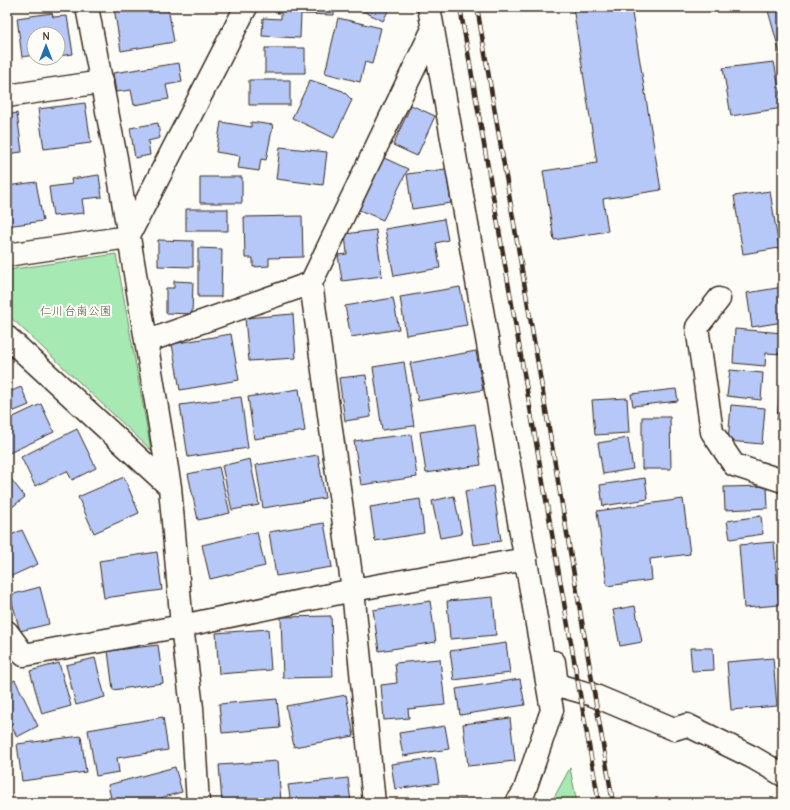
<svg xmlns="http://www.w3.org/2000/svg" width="790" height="810" font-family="'Comic Neue','Klee One',sans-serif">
<rect width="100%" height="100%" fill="#fdfcf7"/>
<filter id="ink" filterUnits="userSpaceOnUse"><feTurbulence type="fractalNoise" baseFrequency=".025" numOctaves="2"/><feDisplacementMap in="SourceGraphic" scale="8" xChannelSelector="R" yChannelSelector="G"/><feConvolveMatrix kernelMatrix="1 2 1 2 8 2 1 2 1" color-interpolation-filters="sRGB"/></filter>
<g filter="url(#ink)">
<path fill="#a7e9b3" stroke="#718a68" d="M116 254 151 450 7 314V270Z
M570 768 577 803H551Z"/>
<path fill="#b5c8f7" stroke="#3b2a1e" d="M122 7H168L174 42 121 51 114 8Z
M278 7H334V15L301 14 300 38 262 36 263 18 281 19V13H277Z
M355 7H390L383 21Z
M573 7H631L661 190 603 199 608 231 554 240 543 171 597 163Z
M767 7H783V64Z
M52 13 53 17 67 16 73 54 58 56V34H34V55L22 57 17 18Z
M338 18 381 28 372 64 365 62 360 82 325 73Z
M265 48H305V73H265Z
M774 62 783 108 731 116 723 68Z
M179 63 182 82 166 85 169 99 134 105 131 90 116 92 113 73Z
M249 80H290V105H249Z
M310 80 343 91 352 100 334 138 292 118Z
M85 103 91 143 44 149 38 109Z
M411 105 435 116 417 156 393 145Z
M17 113 22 152 7 154V115Z
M221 122 251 127V122L273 125 266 160 261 159 259 171 238 168 240 156 216 152Z
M158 123 160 138 148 141 150 155 135 158 130 128Z
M280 147 327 152 323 185 276 179Z
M382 157 408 169 383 220 357 209Z
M446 169 451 203 412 209 407 174Z
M99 175 102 197 82 199 84 213 53 216 49 187 72 184 71 179Z
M200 177H242V203H200Z
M36 182 43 221 7 226V186Z
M770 191 779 248 743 254 734 196Z
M186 209H228V231H186Z
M302 216 303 257 269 258V266L253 267V258H245L244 217Z
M444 219 448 240 436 243 440 268 394 276 385 229Z
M376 230 382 276 342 281 338 255 347 254 345 234Z
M158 240 193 241V267L158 266Z
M198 248 222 249 221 297H198Z
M174 281 193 282 192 314 166 313V288H174Z
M460 287 467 325 406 335 400 297Z
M783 287V322L752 327 747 293Z
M393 298 399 329 351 337 345 306Z
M293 314 296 358 249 361 245 318Z
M735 329 783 333 782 354 766 353 765 366 733 363Z
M231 334 239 380 180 390 172 344Z
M476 351 483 390 418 401 410 363Z
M404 362 414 426 382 430 373 367Z
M730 370 763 373 761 400 727 396Z
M781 373H783V423L777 422Z
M366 375 371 417 345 421 339 378Z
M21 387 29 405 7 414V393Z
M299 389 305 431 254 439 248 397Z
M676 389 678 401 633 406 631 394Z
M241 397 248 448 188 457 180 405Z
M627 398 629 433 595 435 592 400Z
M41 404 54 432 7 454V420Z
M731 405 765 408 762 444 728 441Z
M642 417H670L671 469H642Z
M475 424 481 465 426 473 420 432Z
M77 429 96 468 72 480 67 471 35 486 21 457Z
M411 434 417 477 361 485 354 441Z
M628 438 633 469 603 474 598 443Z
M318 455 325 498 263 508 256 465Z
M250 459 259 505 232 510 222 466Z
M219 467 230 513 198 520 188 474Z
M7 474 25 497 7 511Z
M124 477 139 513 94 533 78 497Z
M645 478 648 499 603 506 600 485Z
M493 486 501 541 473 545 465 491Z
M767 486 768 508 725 510 724 487Z
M454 496 462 534 440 538 432 501Z
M420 499 424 533 375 541 370 507Z
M683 499 690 554 650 559 652 580 607 586 597 511Z
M761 516 763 534 730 539 727 521Z
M324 523 332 567 276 576 269 532Z
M22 530 38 564 7 578V537Z
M257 532 265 566 210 579 202 545Z
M774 542 779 605 744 608 739 545Z
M157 552 162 590 104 598 99 561Z
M40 587 49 624 20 631 10 595Z
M493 597 496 635 450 639 447 601Z
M430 601 436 642 379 651 373 610Z
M635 606 642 642 620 646 613 610Z
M331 616 333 677 283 678 281 617Z
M268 629 271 670 219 674 216 633Z
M506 643 510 673 454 680 450 651Z
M158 645 163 683 113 690 108 651Z
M690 648H713L714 670 692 671Z
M95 658 105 697 76 705 66 665Z
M773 658 777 706 731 710 727 662Z
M440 659 445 705 408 709 409 718 384 720 381 685 397 683 395 663Z
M59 663 71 706 42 714 30 671Z
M520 679 525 705 460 715 456 689Z
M15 680 38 726 17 737 7 717V684Z
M346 695 354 736 294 747 286 706Z
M277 699 280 728 222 733 219 704Z
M163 717 168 750 117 758 119 772 96 776 88 730Z
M510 718 515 761 468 766 463 724Z
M445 726 449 749 403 756 399 733Z
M81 736 86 772 22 781 17 744Z
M435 758 439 783 395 789 391 764Z
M278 761 281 802 222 803 219 765Z
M175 767 182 792 142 803H112L108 785Z
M348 778 351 803H291L288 785Z
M482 799V803H430V801Z"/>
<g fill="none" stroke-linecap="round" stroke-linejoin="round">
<g stroke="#3b2a1e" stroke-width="25">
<path id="minor" d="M87 7 116 158 170 487 182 626 192 708 198 803
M429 7 552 710 524 792 517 803
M7 96 102 82
M128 237 246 7
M7 255 128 237
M719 299 697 327 712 432 734 465 783 481
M7 337 170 487
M148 341 311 283
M7 632 24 655 182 626 353 590 526 559
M554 662 557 685 593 695 674 729 687 725 752 757 783 775
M374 803 353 590 311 283 433 29"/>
</g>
<use href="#minor" stroke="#fdfcf7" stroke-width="22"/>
<g stroke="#3b2a1e" stroke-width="4.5">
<path id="rail" d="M460 7 599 803
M477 7 613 803"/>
</g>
<use href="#rail" stroke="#fdfcf7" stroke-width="3" stroke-dasharray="9" stroke-linecap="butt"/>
</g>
</g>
<g text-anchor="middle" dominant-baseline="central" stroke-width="4" stroke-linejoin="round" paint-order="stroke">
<g font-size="12" fill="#565a43" stroke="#fdfcf7">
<text x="76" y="311">仁川台南公園</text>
</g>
</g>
<rect width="790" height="810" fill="none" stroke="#fdfcf7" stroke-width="24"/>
<rect x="12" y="12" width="766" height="786" fill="none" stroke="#3b2a1e" stroke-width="1.5" filter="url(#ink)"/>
<g transform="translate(46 46)"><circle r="19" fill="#fdfcf7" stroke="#afa8a0"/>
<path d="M0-3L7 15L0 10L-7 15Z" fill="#1f6fb2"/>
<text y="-6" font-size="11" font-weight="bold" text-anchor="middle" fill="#3b2a1e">N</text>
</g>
</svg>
